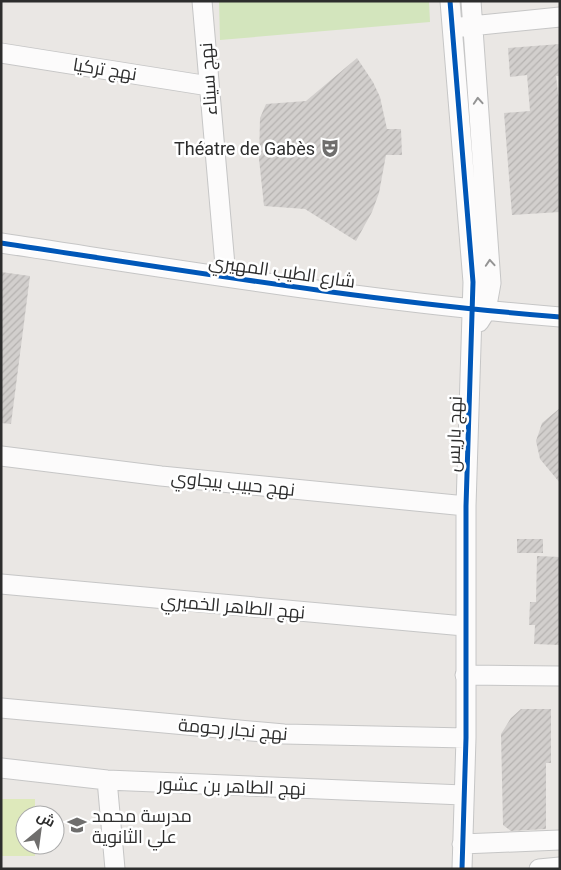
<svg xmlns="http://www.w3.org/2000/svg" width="561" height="870" font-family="Roboto,Cairo,sans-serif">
<defs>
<pattern id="building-hatch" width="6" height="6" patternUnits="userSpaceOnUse" patternTransform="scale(1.25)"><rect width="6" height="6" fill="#d2cfcd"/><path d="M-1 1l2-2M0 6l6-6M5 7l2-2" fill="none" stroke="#b5b2b0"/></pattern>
</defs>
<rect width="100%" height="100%" fill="#eae7e4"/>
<path fill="#d3e5bd" d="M219 1H429L430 22 220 40Z"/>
<path fill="#dee9bb" d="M1 799H35V815H25V845H35V856H1Z"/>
<path fill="url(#building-hatch)" d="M560 44V76H556L560 109V212L512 215 504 113 530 111 527 75 510 77 508 48Z
M357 58 373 82 380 97 387 129H401L402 155H386L379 193 372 212 356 241 305 209 264 206 259 159 260 118 266 104 306 101Z
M1 272 30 276 11 424 1 423Z
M560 408V483L540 459 536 441 542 423Z
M517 539H543V553H517Z
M537 556 560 557V645L534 644 535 625H529L530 602H536Z
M521 709H551V763H546V829L511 831 503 825 501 734 511 718Z"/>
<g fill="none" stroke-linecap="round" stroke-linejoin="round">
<g stroke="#c6c6c6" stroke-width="21">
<path id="minor" d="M202 1 226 277
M450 1 473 282 466 506V738L462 869
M471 1 491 283 486 311 479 322
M461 27 560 17
M1 53 209 86
M1 243C187 271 373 302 560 317
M1 456 161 476 466 506
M1 584 464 626
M465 675 560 676
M1 708 284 734 466 738
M1 768 107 780 463 795
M107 780 115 869
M462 844 560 840
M539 869 560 867"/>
</g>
<use href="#minor" stroke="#fcfbfb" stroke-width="19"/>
<g stroke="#fff" stroke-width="8">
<path id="cycleway" d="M450 1 473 282 466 506V738L462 869
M1 243C187 271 373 302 560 317"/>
</g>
<use href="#cycleway" stroke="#0057b8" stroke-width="5"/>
</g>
<defs><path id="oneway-chevron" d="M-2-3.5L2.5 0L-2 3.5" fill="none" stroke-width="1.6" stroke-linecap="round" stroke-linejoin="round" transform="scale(1.25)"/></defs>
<g stroke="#949494">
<use href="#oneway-chevron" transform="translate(478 101) rotate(-94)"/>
<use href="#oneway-chevron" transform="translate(490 263) rotate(-94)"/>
</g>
<defs>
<g id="theatre-bare" transform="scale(1.5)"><path d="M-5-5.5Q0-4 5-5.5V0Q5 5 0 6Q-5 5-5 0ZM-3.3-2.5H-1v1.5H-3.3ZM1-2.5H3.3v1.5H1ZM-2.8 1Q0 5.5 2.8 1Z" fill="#6f6e6d" stroke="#fff" stroke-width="2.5" paint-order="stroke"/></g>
<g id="school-bare" transform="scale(1.5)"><path d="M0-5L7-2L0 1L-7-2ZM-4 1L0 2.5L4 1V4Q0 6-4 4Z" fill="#6f6e6d" stroke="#fff" stroke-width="2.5" paint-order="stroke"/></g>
</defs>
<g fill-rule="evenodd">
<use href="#theatre-bare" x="330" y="148"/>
<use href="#school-bare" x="77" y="825"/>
</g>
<g text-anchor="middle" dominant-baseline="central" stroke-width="5" stroke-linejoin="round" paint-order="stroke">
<g font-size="18" fill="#2d2d2d" stroke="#fff">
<text transform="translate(105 69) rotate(9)">نهج تركيا</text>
<text transform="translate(208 79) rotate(-94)">نهج سيناء</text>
<text transform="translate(282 271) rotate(8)">شارع الطيب المهيري</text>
<text transform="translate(454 434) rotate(-88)">نهج باريس</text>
<text transform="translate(233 483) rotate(6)">نهج حبيب بيجاوي</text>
<text transform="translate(233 606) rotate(5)">نهج الطاهر الخميري</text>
<text transform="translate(233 729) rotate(5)">نهج نجار رحومة</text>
<text transform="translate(232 786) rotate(2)">نهج الطاهر بن عشور</text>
</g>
<g font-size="18" fill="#2d2d2d" stroke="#fff" text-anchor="end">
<text x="315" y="148">Théatre de Gabès</text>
<text x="92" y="815" text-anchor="start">مدرسة محمد<tspan x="92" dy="21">علي الثانوية</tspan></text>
</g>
</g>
<rect width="561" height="870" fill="none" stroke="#2d2d2d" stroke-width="5"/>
<g transform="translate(40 830) rotate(29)"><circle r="24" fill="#ffffff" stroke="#ababab"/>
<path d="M0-4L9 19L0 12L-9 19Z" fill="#6f6e6d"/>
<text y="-8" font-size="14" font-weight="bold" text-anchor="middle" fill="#2d2d2d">ش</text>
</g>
</svg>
